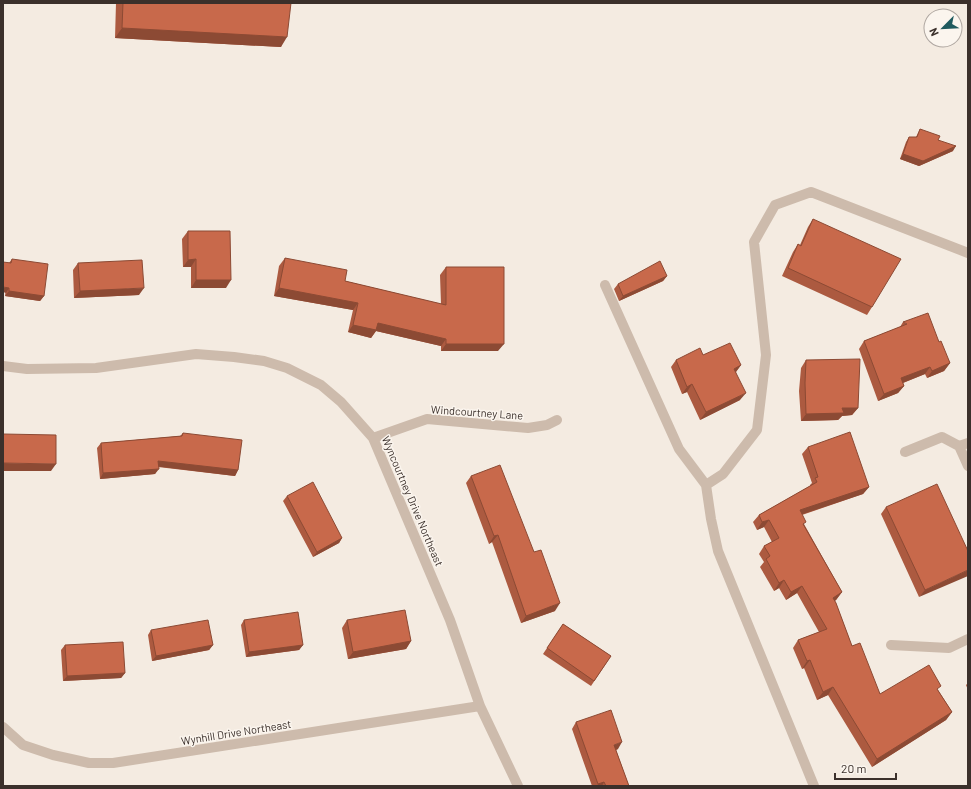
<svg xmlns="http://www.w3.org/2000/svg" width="971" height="789" font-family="Barlow,sans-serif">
<rect width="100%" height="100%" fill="#f4ebe1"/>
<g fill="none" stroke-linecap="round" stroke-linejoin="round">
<path stroke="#cdbbac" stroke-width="10" d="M605 285 679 449 706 485 711 519 718 551 814 786
M3 366 27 369 96 368 196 354 234 357 264 361 287 368 321 385 341 402 373 438 450 620 480 706 518 786
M373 438 427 419 528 428 547 425 557 420
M959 446 968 466
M905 452 942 437 959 446 968 443
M706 485 723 474 757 430 766 355 754 242 775 205 811 192 968 253
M891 645 949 648 968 639
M3 727 23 745 53 755 89 763H113L480 706"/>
</g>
<path fill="#ac5a40" d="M116 3H291L281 47 115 38Z
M920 129 938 140 953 151 919 166 900 159 906 142 909 137H916Z
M813 219 872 307 867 315 782 276 793 252 798 244 800 245 808 227Z
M188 231 226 288H191V267H183L182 239Z
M285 258 345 281 441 304 440 275 446 267 498 351H441V346L376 331 371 338 348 332 353 310 274 296 279 266Z
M12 259 44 296 40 301 5 296 9 263Z
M78 263 139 295 74 298 73 270Z
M667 276 663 281 619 301 614 289 618 284Z
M903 322 939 342 950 363 944 371 927 378 925 374 903 383 904 386 898 393 878 401 859 349 864 341 900 327Z
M703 355 741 365 736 372 740 400 700 420 687 392 682 394 671 367 676 360Z
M806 360 858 408 852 415 842 416 838 420 801 421 799 391 801 368Z
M183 433 238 470 235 476 158 467 155 474 100 479 97 448 101 443 180 436Z
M808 447 869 487 863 494 802 515 804 524 842 592 836 600 835 601 852 646 880 694 938 690 952 712 946 720 872 767 828 695 817 700 804 668 802 669 793 648 798 640 819 632 797 593 786 600 779 588 774 591 760 567 764 562 759 554 764 546 772 542 764 527 757 530 753 522 759 515 810 486V485L812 483 802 454Z
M471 476 534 552 555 611 521 623 492 542 489 544 466 483Z
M287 496 342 538 339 543 313 557 283 501Z
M886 507 968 551 919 597 881 514Z
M244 620 303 645 299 650 246 657 241 625Z
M347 620 411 641 406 649 348 659 342 628Z
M563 624 611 656 591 686 543 654Z
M151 630 213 645 209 650 152 661 148 635Z
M65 645 125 673 121 678 63 681 61 650Z
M968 683V690L966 685Z
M576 722 618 749 616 750 629 786H592L572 729Z"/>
<path fill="#8c4a34" d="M122 28 287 37 281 47 115 38Z
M956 146 953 151 919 166 900 159 903 154Z
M196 259 191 267H183L188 260Z
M667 276 663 281 619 301 623 296Z
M196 280H231L226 288H191Z
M3 287 9 288 6 293 3 292Z
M144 288 139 295 74 298 80 291Z
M279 288 358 303 353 310 274 296Z
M9 291 44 296 40 301 5 296Z
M378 323 446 339 441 346 376 331 371 338 348 332 353 325Z
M446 344H504L498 351H441Z
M950 363 944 371 927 378 932 371Z
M741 365 735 373 734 369Z
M930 367 925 374 895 386 901 378Z
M692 384 687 392 682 394 687 387Z
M904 386 898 393 878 401 884 394Z
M746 393 740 400 700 420 706 412Z
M842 408H858L852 415 842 416 838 420 801 421 806 414Z
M158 461 238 470 235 476 154 466Z
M3 463 56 464 51 471H3Z
M159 469 155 474 100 479 103 473Z
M869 487 863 494 794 517 800 510Z
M769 520 764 527 757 530 762 522Z
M498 535 492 542 489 544 494 536Z
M342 538 339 543 313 557 317 552Z
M968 570V576L919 597 925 590Z
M784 580 779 588 774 591 779 583Z
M802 586 797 593 786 600 791 592Z
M842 592 836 600 827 605 833 598Z
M560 603 555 611 521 623 526 616Z
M411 641 406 649 348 659 353 652Z
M213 645 209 650 152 661 156 656Z
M303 645 299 650 246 657 249 652Z
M810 660 804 668 802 669 807 661Z
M125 673 121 678 63 681 67 676Z
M833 687 828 695 817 700 823 692Z
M952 712 946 720 872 767 877 759Z
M622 742 618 749 610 752 614 745Z
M604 782 602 786H597L598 784Z"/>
<path fill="#c8694b" stroke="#8c4a34" d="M123 3H291L287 37 122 28Z
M920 129 940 136 938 140 956 146 923 161 903 154 909 137H917Z
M813 219 901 259 872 307 788 268 798 244 801 246Z
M188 231H230L231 280H196V259L188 260Z
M285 258 347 270 345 281 446 305V267H504V344H446V339L378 323 376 330 353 325 358 303 279 288Z
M12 259 48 264 44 296 9 291V288L3 287V262L11 263Z
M142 260 144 288 80 291 78 263Z
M660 261 667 276 623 296 618 284Z
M928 313 939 342 941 341 950 363 932 371 930 367 901 378 904 386 884 394 864 341 907 324 903 322Z
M730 343 741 365 734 369 746 393 706 412 692 384 687 387 676 360 700 348 703 355Z
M860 359 858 408H842L844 413 806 414 805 383 806 360Z
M850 432 869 487 800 510 806 522 803 524 842 592 833 598 836 603 852 646 860 643 880 694 929 665 941 686 937 689 952 712 877 759 833 687 823 692 810 660 807 661 798 640 827 629 802 586 791 592 784 580 779 583 766 559 770 556 764 546 779 538 769 520 762 522 759 515 817 482 815 478 818 477 808 447Z
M183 433 242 440 238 470 158 461 159 469 103 473 101 443 182 436Z
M3 434 56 435V464L3 463Z
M500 465 534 552 541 550 560 603 526 616 498 535 494 536 471 476Z
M313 482 342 538 317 552 287 496Z
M937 484 968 551V570L925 590 886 507Z
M405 610 411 641 353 652 347 620Z
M298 612 303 645 249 652 244 620Z
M208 620 213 645 156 656 151 630Z
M563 624 611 656 594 681 547 648Z
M123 642 125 673 67 676 65 645Z
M611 710 622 742 614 745 629 786H606L604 782 598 784 576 722Z"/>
<g text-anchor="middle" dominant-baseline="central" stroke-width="3" stroke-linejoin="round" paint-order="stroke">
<g font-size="11" fill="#3b302b" stroke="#fbf5ee">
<text transform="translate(477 412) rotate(4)">Windcourtney Lane</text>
<text transform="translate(413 501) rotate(67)">Wyncourtney Drive Northeast</text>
<text transform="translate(236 732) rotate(-9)">Wynhill Drive Northeast</text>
</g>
</g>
<rect width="971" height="789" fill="none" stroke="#3b302b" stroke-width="8"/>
<g transform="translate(943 28) rotate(246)"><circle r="19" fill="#fbf5ee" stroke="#aea6a0"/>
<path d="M0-3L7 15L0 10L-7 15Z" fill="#1f5a5e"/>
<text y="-6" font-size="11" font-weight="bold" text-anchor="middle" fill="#3b302b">N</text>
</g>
<path d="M835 773v6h61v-6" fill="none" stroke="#3b302b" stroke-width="2"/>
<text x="841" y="773" font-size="12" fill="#3b302b" stroke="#fbf5ee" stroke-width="3" paint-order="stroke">20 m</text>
</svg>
